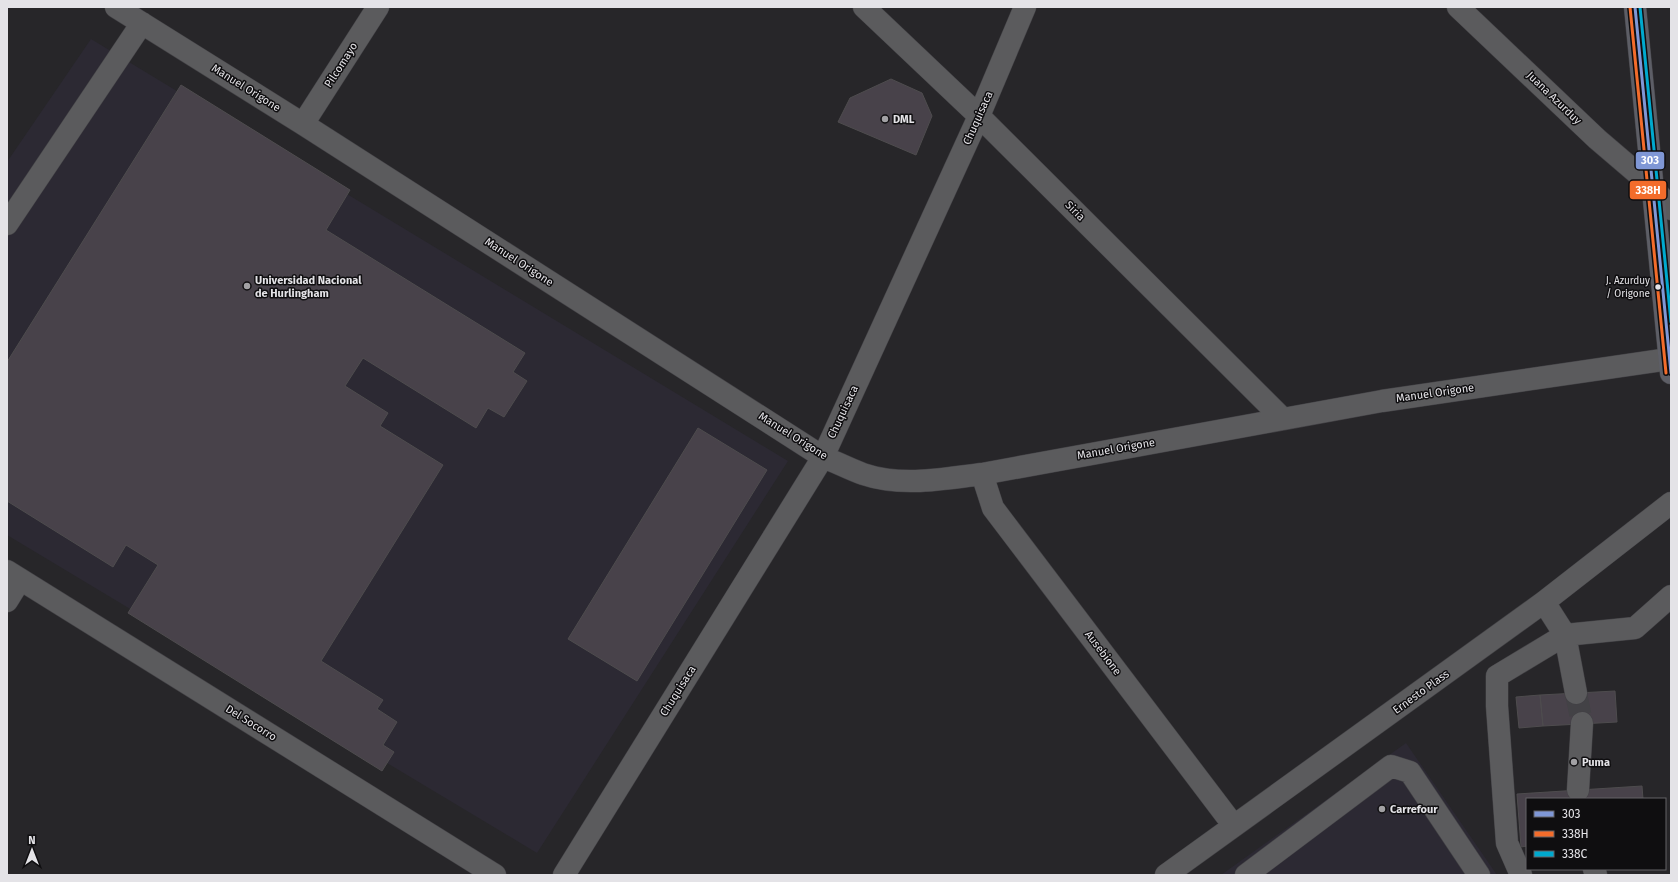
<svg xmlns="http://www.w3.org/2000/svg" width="1678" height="882" font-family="'Fira Sans',sans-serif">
<rect width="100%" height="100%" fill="#272629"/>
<path fill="#2c2933" d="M91 39 788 461 537 853 7 535V162Z
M1406 743 1497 875H1221Z"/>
<path fill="#48424a" stroke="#4e4c4e" d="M891 79 922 93 932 116 916 155 838 122 850 98Z
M181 85 350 190 326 230 525 353 513 372 527 381 504 417 488 408 476 428 363 358 345 386 388 413 380 426 443 465 321 661 383 700 377 709 397 722 383 745 394 752 382 771 128 613 158 565 126 545 113 567 7 501V362Z
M698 428 767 470 637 681 568 639Z
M1615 691 1617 722 1543 726 1540 695Z
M1540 695 1543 726 1519 728 1516 697Z
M1642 786 1643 799H1527V846L1521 847 1517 794Z"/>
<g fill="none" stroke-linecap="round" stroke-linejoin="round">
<path stroke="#434246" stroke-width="22" stroke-dasharray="22 11" stroke-linecap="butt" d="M1576 693 1582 723"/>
<g stroke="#424145" stroke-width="23">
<path id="minor" d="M116 7 303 124 823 457C836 462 849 469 863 474 901 487 943 479 982 474L1382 401 1669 359
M864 7 979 116 1283 419
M1458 7 1597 139 1652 186 1671 209
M303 124 378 7
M7 224 142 23
M982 474 993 508 1234 826
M7 571 495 875
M7 601 20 580
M1576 693 1565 635 1635 628 1671 596
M1578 790 1582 723
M1594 869 1596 875
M564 875 823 457 979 116 1025 7
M1166 875 1544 602 1671 503
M1246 875 1391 766 1410 772 1479 875
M1521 875 1507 843 1497 706V676L1565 635 1544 602"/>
</g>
<g stroke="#424145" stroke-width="23">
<path id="major" d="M1635 7 1671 373"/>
</g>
<use href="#minor" stroke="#5b5b5d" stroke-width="22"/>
<use href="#major" stroke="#5d5e66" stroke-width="22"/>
<g stroke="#0f0e10" stroke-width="6">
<path id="bus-1" d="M1635 7 1671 373"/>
</g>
<g stroke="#0f0e10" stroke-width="6">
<path id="bus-2" d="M1630 7 1666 373"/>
</g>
<g stroke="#0f0e10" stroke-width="6">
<path id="bus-3" d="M1640 7 1671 322"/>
</g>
<use href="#bus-1" stroke="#7f97d6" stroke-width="3"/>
<use href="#bus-2" stroke="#f36c2b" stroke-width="3"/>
<use href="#bus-3" stroke="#00a9ce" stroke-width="3"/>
</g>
<g fill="#a2a1a4" stroke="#0f0e10" stroke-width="1.5">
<circle cx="885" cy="119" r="4"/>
<circle cx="247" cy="286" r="4"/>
<circle cx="1574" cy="762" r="4"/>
<circle cx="1382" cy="809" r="4"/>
</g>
<circle fill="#e4e3e7" stroke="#0f0e10" stroke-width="1.5" cx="1658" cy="287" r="3.5"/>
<g text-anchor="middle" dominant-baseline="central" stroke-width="3" stroke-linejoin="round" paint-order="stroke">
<g font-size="10" fill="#e4e3e7" stroke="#0f0e10" text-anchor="end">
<text x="1650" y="281">J. Azurduy<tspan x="1650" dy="13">/ Origone</tspan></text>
</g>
<g font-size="11" fill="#e4e3e7" stroke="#0f0e10">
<text transform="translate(341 65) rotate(-57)">Pilcomayo</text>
<text transform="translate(246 88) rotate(32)">Manuel Origone</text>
<text transform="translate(1554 98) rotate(44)">Juana Azurduy</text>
<text transform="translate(978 118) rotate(-66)">Chuquisaca</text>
<text transform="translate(1075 211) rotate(45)">Siria</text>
<text transform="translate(519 262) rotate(33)">Manuel Origone</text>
<text transform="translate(1435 393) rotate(-8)">Manuel Origone</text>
<text transform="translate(843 412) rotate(-65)">Chuquisaca</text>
<text transform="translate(793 436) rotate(32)">Manuel Origone</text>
<text transform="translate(1116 449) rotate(-10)">Manuel Origone</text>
<text transform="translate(1103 653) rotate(53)">Ausebione</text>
<text transform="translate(678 691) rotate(-58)">Chuquisaca</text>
<text transform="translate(1421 692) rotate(-36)">Ernesto Plass</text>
<text transform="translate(251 723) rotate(32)">Del Socorro</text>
</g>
<g font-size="11" font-weight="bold" fill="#e4e3e7" stroke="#0f0e10" text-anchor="start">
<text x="893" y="119">DML</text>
<text x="255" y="280">Universidad Nacional<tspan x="255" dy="13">de Hurlingham</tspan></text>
<text x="1582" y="762">Puma</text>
<text x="1390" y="809">Carrefour</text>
</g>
</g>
<g stroke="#0f0e10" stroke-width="1.5">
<rect x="1635" y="151" width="30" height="19" rx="4" fill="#7f97d6"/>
<rect x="1629" y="180" width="38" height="20" rx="4" fill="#f36c2b"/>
</g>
<g font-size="11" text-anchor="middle" font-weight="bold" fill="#fff">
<text x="1650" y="164">303</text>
<text x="1648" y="194">338H</text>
</g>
<rect width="1678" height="882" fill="none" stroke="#e4e3e7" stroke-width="16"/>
<rect x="1526" y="798" width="140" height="72" fill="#0f0e10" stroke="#646366"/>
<rect x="1534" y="811" width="20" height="6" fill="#7f97d6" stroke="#646366"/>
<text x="1562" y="818" font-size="12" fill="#e4e3e7">303</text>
<rect x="1534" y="831" width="20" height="6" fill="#f36c2b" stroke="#646366"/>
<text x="1562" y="838" font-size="12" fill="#e4e3e7">338H</text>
<rect x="1534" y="851" width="20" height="6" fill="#00a9ce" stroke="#646366"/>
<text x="1562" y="858" font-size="12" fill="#e4e3e7">338C</text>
<g transform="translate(32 850)" stroke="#0f0e10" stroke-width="3" paint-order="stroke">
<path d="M0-3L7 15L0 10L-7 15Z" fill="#e4e3e7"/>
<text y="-6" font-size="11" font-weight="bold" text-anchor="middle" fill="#e4e3e7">N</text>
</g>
</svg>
